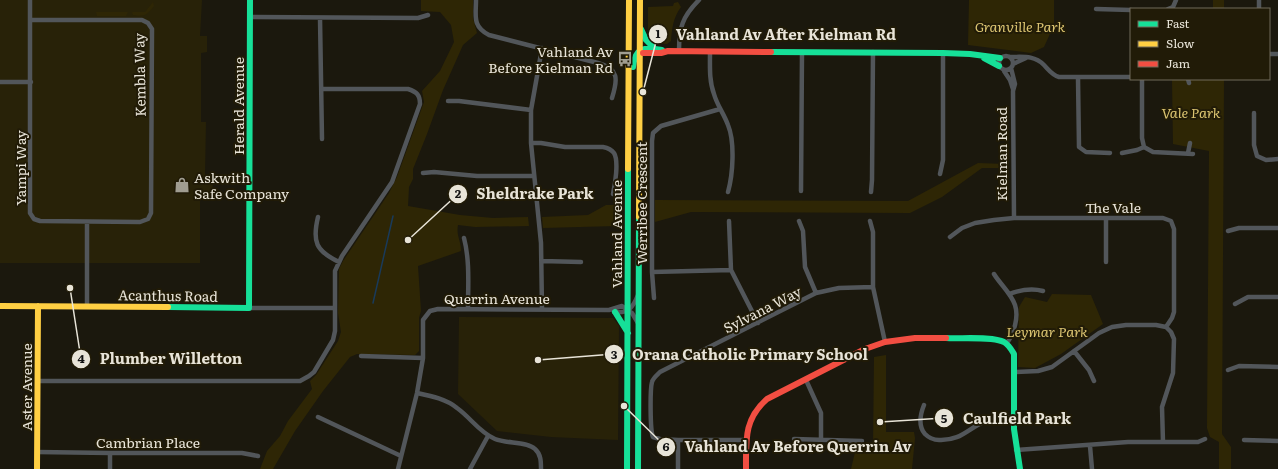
<svg xmlns="http://www.w3.org/2000/svg" width="1278" height="469" font-family="Literata,serif">
<rect width="100%" height="100%" fill="#1b180d"/>
<path fill="#282208" d="M0 0H202L200 36H207V52L201 53V122H206L205 175 212 176 213 191H200V263H0Z
M459 317 613 318 619 326 618 440 551 437 497 431 458 394Z"/>
<path fill="#2e2605" d="M421 0H473V18L477 33 463 45 443 90 427 134 413 169V179L409 187 408 206 460 215 493 218 528 217 529 226 475 227 458 225C456 236 461 240 461 251L418 266 421 311 419 318V351L415 355 357 354 350 357 323 391 295 431 273 469H260L267 451 280 436 288 421 312 389 310 381 316 375 338 341 341 332 338 313 339 269 343 261 389 193 397 177 424 102 422 91 440 71 454 42 451 25 440 12 421 11Z
M969 0H1054V25L1044 47 1031 53 968 45Z
M1213 0H1224V9H1213Z
M153 2 154 6C147 15 145 17 133 15L132 12H145Z
M678 2 681 7C673 18 672 28 671 41L667 44 655 43 648 35V7L673 6 674 3Z
M96 12H128L126 16H97Z
M1191 79H1224L1222 434 1231 447V469H1219V442L1210 437 1207 428 1209 151 1173 144 1172 80Z
M978 163 1005 164V168H982L942 197 910 213 691 212 655 222V200L908 201Z
M606 205H616V226L543 228 542 217 588 215Z
M1052 294 1091 295 1103 324 1061 354 1035 368 1018 367 1019 307 1025 297 1047 302Z
M886 355V432H914L915 438 912 469H851L856 448H873L874 357Z"/>
<g fill="none" stroke-linecap="round" stroke-linejoin="round">
<path stroke="#193a5a" stroke-width="1.5" d="M373 303 393 216"/>
<path stroke="#52565a" stroke-width="4.5" d="M30 0V213L34 219 40 221 140 222 148 219 151 213 152 29 148 23 142 20H31
M476 0C476 16 472 26 489 35L598 63C619 69 618 79 612 98
M1259 0V9
M1096 9 1131 10
M1168 9 1173 7 1176 0
M250 17 418 18 428 15
M320 18 322 139
M542 48 531 110V143L541 243 542 309
M679 51C679 28 682 17 699 0
M710 52C710 66 709 81 714 94 717 105 724 114 728 125 735 142 733 174 728 192
M1269 54H1278
M999 63a7 7 0 1 1 14 0a7 7 0 1 1-14 0Z
M1010 57C1023 57 1034 55 1044 65 1049 70 1052 75 1059 77H1131
M1013 64 1026 58
M1011 68 1015 84 1013 91 1014 218
M1004 71 1010 80 1013 89
M1078 78 1079 147 1086 152 1110 153
M1142 79V138L1144 147 1153 152 1193 154
M1188 79 1189 83
M0 82H31
M448 101H459L531 110
M1254 113V145L1257 156 1266 160 1278 159
M531 143H541L565 147H603C608 148 611 149 614 153 619 161 615 185 613 194
M1122 153 1137 150 1144 147
M1188 153 1190 143
M423 173 434 172 477 176H534
M940 174 943 160V53
M801 191 802 52
M871 192 872 180 873 52
M318 217C312 242 316 251 339 262
M729 221 731 270 758 323
M799 221 803 231 805 267 816 293
M870 221 873 232V287L885 342
M87 222V306
M1228 231 1239 228H1278
M950 237 962 228 975 223 994 220 1014 218H1163L1171 221 1174 229V312L1172 318 1166 327
M464 238C470 261 468 286 468 309
M542 261 581 262
M1106 262V218
M652 272 731 270
M994 274C1000 284 1011 293 1015 305 1019 317 1014 333 1007 343
M1009 294C1020 290 1032 288 1043 291
M654 298 652 272V141L653 133 661 126 720 109
M1235 304 1248 297H1278
M249 308H335
M614 312C629 314 633 307 638 295
M1074 351 1089 370 1094 381
M361 356 423 358
M1228 370 1239 366 1278 367
M1014 372 1038 371 1052 367 1099 333 1112 327 1126 325H1156L1166 327 1171 332 1174 339 1173 373 1162 407 1163 442
M806 380 821 413V440
M38 381H300L309 376 314 372 333 340 335 331V271L342 256 392 182 420 104C420 95 417 92 408 89H321
M417 393C431 396 446 399 457 408 471 418 479 432 495 439 507 444 527 441 535 449 541 454 541 462 541 469
M924 405C920 415 918 426 925 434 929 438 933 440 939 440 963 441 969 426 989 420 997 418 1006 417 1014 417
M318 417 401 456
M794 439 862 441
M678 440V469
M746 440H678L660 439 653 437C650 431 650 389 652 382 653 378 657 375 660 372L816 293 839 288 873 287
M1244 440 1278 441
M1090 446 1092 469
M1016 450 1128 442H1198L1205 439
M37 452 110 453H242L258 456
M110 469V453
M398 469 417 393 423 358V320L430 311 438 309 609 310 622 306 632 313 638 323
M470 469 488 436"/>
<path stroke="#16e098" stroke-width="6" d="M641 29 646 40 654 48
M771 52 943 53 970 54 1000 58
M984 58 999 66
M633 67C635 47 645 47 662 50
M168 307 249 308 250 0
M615 312 628 333
M946 338C959 339 993 336 1004 342 1009 345 1011 349 1014 354V429L1020 469
M627 469 628 169
M638 469 639 217"/>
<path stroke="#ffcf43" stroke-width="6" d="M628 169 629 0
M639 217 640 0
M0 306 168 307
M37 469 38 306"/>
<path stroke="#f24e42" stroke-width="6" d="M643 53H661L668 51 771 52
M746 469C746 440 744 419 767 399L865 349 885 342 915 338H946"/>
</g>
<defs>
<g id="bus-bare" transform="scale(1.2)"><path d="M-5-6H5V4H4V6H2V4H-2V6H-4V4H-5ZM-3.5-4V0h7V-4ZM-3.5 1.2v1.5H-2V1.2ZM2 1.2v1.5H3.5V1.2Z" fill="#a09d91" stroke="#211b07" stroke-width="2.5" paint-order="stroke"/></g>
<g id="shop-bare" transform="scale(1.2)"><path d="M-5-2.5h2.3a2.7 3.5 0 0 1 5.4 0H5L5.5 6h-11ZM-1.5-2.5h3a1.5 2.3 0 0 0-3 0Z" fill="#a09d91" stroke="#211b07" stroke-width="2.5" paint-order="stroke"/></g>
</defs>
<g fill-rule="evenodd">
<use href="#bus-bare" x="625" y="59"/>
<use href="#shop-bare" x="182" y="185"/>
</g>
<g text-anchor="middle" dominant-baseline="central" stroke-width="4" stroke-linejoin="round" paint-order="stroke">
<g font-size="14" font-style="italic" fill="#dbc471" stroke="#211b07">
<text x="1020" y="26">Granville Park</text>
<text x="1191" y="112">Vale Park</text>
<text x="1047" y="331">Leymar Park</text>
</g>
<g font-size="14" fill="#e8e4d8" stroke="#211b07" text-anchor="end">
<text x="613" y="51">Vahland Av<tspan x="613" dy="16">Before Kielman Rd</tspan></text>
<text x="194" y="177" text-anchor="start">Askwith<tspan x="194" dy="16">Safe Company</tspan></text>
</g>
<g font-size="14" fill="#e8e4d8" stroke="#211b07">
<text transform="translate(139 75) rotate(-91)">Kembla Way</text>
<text transform="translate(238 106) rotate(-90)">Herald Avenue</text>
<text transform="translate(1001 154) rotate(-90)">Kielman Road</text>
<text transform="translate(20 168) rotate(-90)">Yampi Way</text>
<text transform="translate(641 203) rotate(-90)">Werribee Crescent</text>
<text x="1113" y="207">The Vale</text>
<text transform="translate(616 234) rotate(-90)">Vahland Avenue</text>
<text transform="translate(168 295) rotate(1)">Acanthus Road</text>
<text x="497" y="298">Querrin Avenue</text>
<text transform="translate(762 309) rotate(-27)">Sylvana Way</text>
<text transform="translate(26 387) rotate(-90)">Aster Avenue</text>
<text x="148" y="442">Cambrian Place</text>
</g>
</g>
<path fill="none" stroke="#e8e4d8" stroke-width="1.5" d="M643 92L658 34M408 240L458 194M538 360L614 354M70 288L81 359M880 422L944 418M624 406L666 447"/>
<g fill="#e8e4d8" stroke="#211b07" stroke-width="1.5">
<circle cx="643" cy="92" r="4"/>
<circle cx="408" cy="240" r="4"/>
<circle cx="538" cy="360" r="4"/>
<circle cx="70" cy="288" r="4"/>
<circle cx="880" cy="422" r="4"/>
<circle cx="624" cy="406" r="4"/>
<circle cx="658" cy="34" r="10"/>
<circle cx="458" cy="194" r="10"/>
<circle cx="614" cy="354" r="10"/>
<circle cx="81" cy="359" r="10"/>
<circle cx="944" cy="418" r="10"/>
<circle cx="666" cy="447" r="10"/>
</g>
<g font-size="12" text-anchor="middle" font-weight="bold" fill="#111">
<text x="658" y="38">1</text>
<text x="458" y="198">2</text>
<text x="614" y="359">3</text>
<text x="81" y="363">4</text>
<text x="944" y="423">5</text>
<text x="666" y="451">6</text>
</g>
<g font-size="15" text-anchor="middle" font-weight="bold" fill="#e8e4d8" stroke="#211b07" stroke-width="4" stroke-linejoin="round" paint-order="stroke">
<text x="786" y="40">Vahland Av After Kielman Rd</text>
<text x="535" y="199">Sheldrake Park</text>
<text x="750" y="360">Orana Catholic Primary School</text>
<text x="171" y="364">Plumber Willetton</text>
<text x="1017" y="424">Caulfield Park</text>
<text x="798" y="452">Vahland Av Before Querrin Av</text>
</g>
<rect x="1130" y="8" width="140" height="72" fill="#211b07" stroke="#716b5b"/>
<rect x="1138" y="21" width="20" height="6" fill="#16e098" stroke="#716b5b"/>
<text x="1166" y="28" font-size="12" fill="#e8e4d8">Fast</text>
<rect x="1138" y="41" width="20" height="6" fill="#ffcf43" stroke="#716b5b"/>
<text x="1166" y="48" font-size="12" fill="#e8e4d8">Slow</text>
<rect x="1138" y="61" width="20" height="6" fill="#f24e42" stroke="#716b5b"/>
<text x="1166" y="68" font-size="12" fill="#e8e4d8">Jam</text>
</svg>
